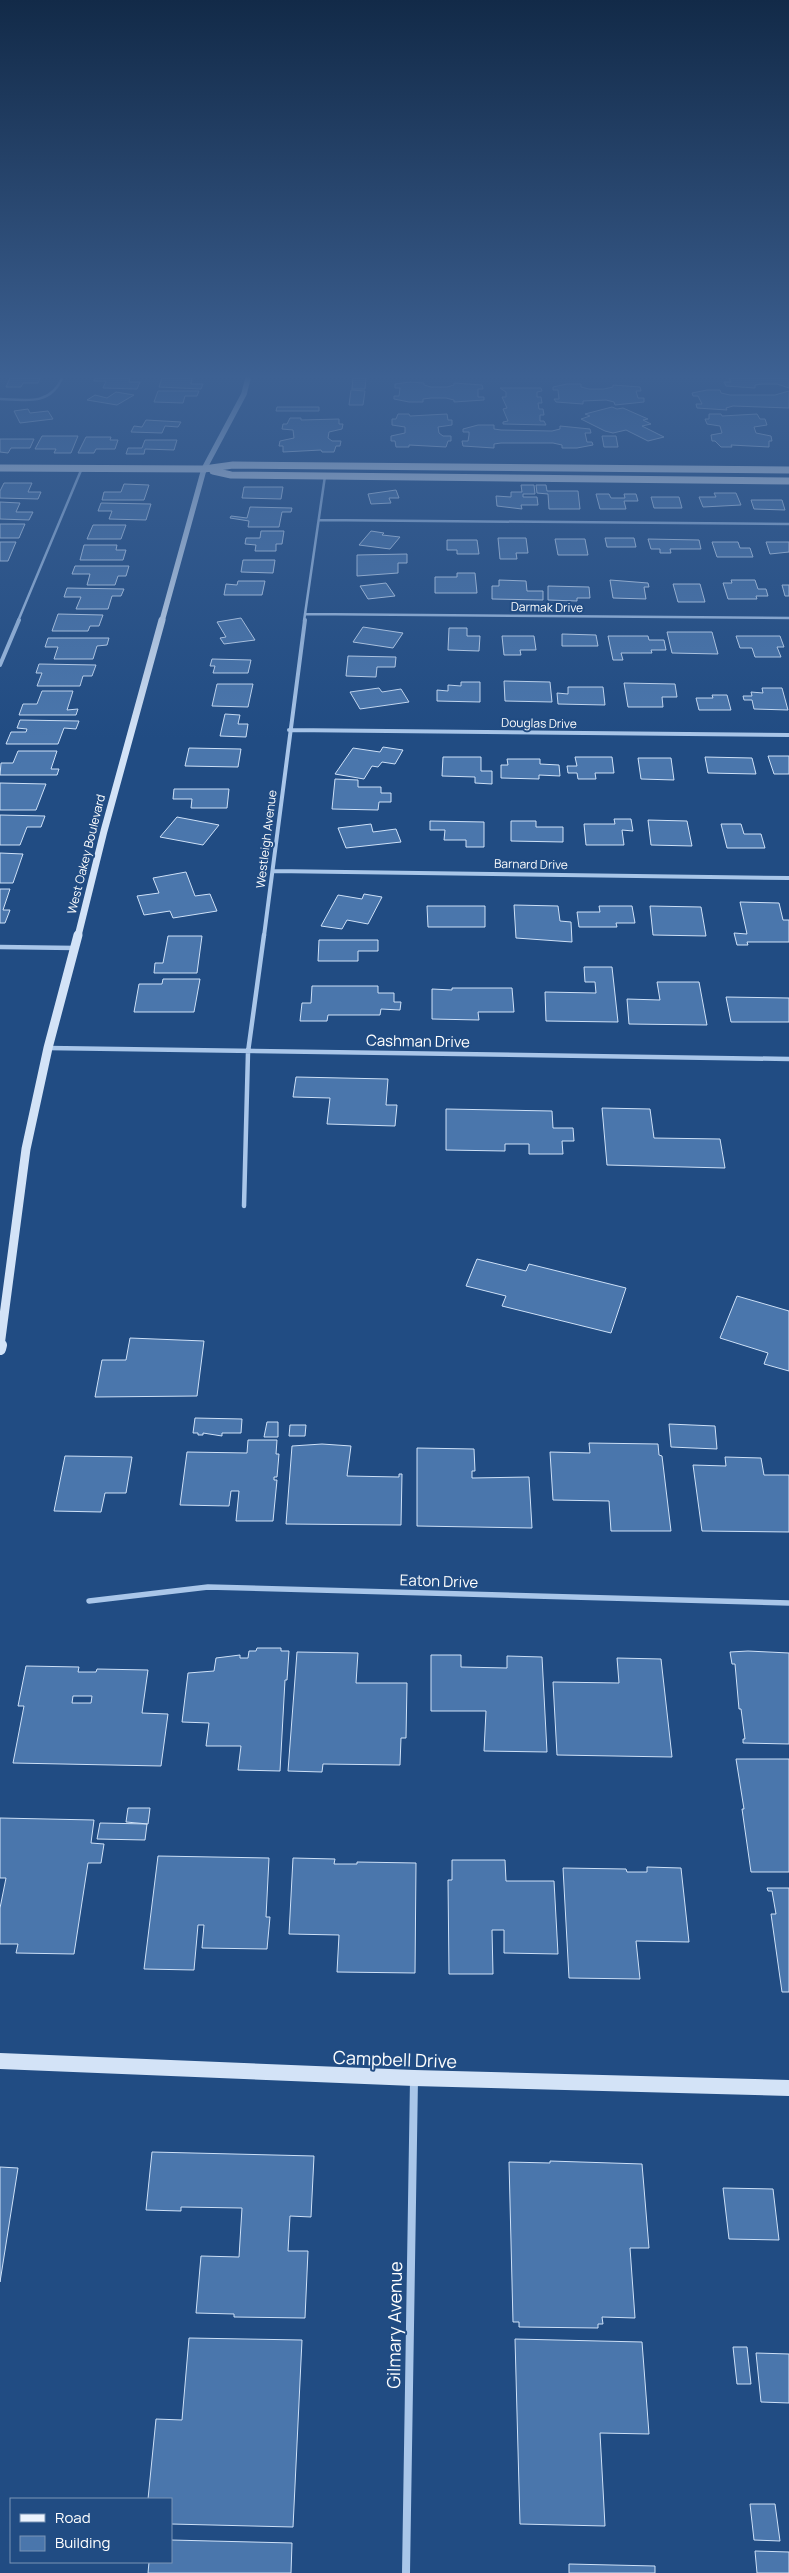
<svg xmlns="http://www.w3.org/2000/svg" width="789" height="2573" font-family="Manrope,sans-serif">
<rect width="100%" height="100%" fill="#214c83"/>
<path fill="#4a76ac" stroke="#cde0f7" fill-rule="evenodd" d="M10 378H40L38 383H23L21 387H6Z
M95 378H130L129 382H140L137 389 103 388 106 381H94Z
M162 378H192L191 384H203L201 389 159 387Z
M353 378H366L365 389H352Z
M729 378H789V388L777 384H762L755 385V388L726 386 724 382H731Z
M410 382 424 383V385L431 387H447L454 385V383L482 385 483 389H478V397H484V400L454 402V400L446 398H431L423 399V402H409L394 399V396H399L400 388H395V384Z
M567 384H581V387L589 389H604L613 387V385L640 387 641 391H636L638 398H644V402L615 405 614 402 606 400 583 401V404L556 402 554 399H559L558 390H553V387Z
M500 388H541L542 391 537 392V397H541L542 403H538L539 409H543L544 415H540V421H544L546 425 503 424V422L508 421 503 409 507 408 502 397H506V392Z
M351 390 365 391 363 405H349Z
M707 390H720L721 393 730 395H775L789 391V408L733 406 726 408 727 410 697 408 696 404H702L698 396H693L692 393Z
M158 391H199L197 396H185L183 403 154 402Z
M116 392 134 395 117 405 87 400 95 395 107 398Z
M277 407H319V411H276Z
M612 407 617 409 623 408 648 419 643 420 651 424 642 426 664 437 648 441 626 430 613 433 605 431 581 419 590 416 585 414Z
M28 409 30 413 48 411 53 419 20 423 14 411Z
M398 414H409L410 416 447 414 448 420H452V425L438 427 439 433 443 436H451V441H448L446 447 409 445V447H396L395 441H391V436L405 433V427L392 425V419H396Z
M709 414H721L722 416 757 414 760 419H765L767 425 754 427 756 433 771 436 772 441H769V447L731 445 732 447H721L715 441H712L711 435 722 433 720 426 707 424 705 419H709Z
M290 418H301V420L339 419V424H343L342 429 329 432 328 438 332 441H341L340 446H336L334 452H322L321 450 283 452V446H279L280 441 294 438 293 430 282 429 283 424H287Z
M146 420 181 422 178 427 165 426 162 433 131 432 134 426 142 427Z
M478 425H494V429L501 430 552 431 560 429V426L590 429 591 433H585L587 442H592L593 445 577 448H562V445L553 443H501L494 444V448L463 446 462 441H468L469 435V432H463V429Z
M42 436H78L71 453H54L56 449H35Z
M602 436H616L618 447H604Z
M86 437H111L110 440H118L115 449H96L94 453H78Z
M0 439H34L30 448H11L8 453 0 452Z
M145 440H177L174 450 145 449 144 454H126L128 448H142Z
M4 483H32L28 492H41L38 499 0 498V491Z
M124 484 149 485 144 500H102L104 492H121Z
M521 485H534L535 494H523V497H537L538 505H521L522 509 497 506 496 496 511 497V492H522Z
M536 485H546L547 491H578L580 509H549L548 494 537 493Z
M244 487H283L281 499 242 498Z
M396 490 399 498H389L391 503 371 504 368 494Z
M714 493H736L741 505 703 507 699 497H716Z
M596 494H609L611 498H625L624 494H636L638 501H624L626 509H600Z
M651 497H679L682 508H654Z
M751 500H782L785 510 754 509Z
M0 502 20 503 16 512H33L29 520 0 519Z
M101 503 151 504 146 520 109 519 112 511H98Z
M250 507 292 508 291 512H282L279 527H248L249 521 230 518 231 516 247 518Z
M0 524H25L19 538H0Z
M93 525H126L121 539H87Z
M261 531H284L282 544H276V551H255L256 545 245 544 246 538H260Z
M371 531 384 533 382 535 400 537 390 549 359 545Z
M498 538H526L528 553H516L517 559H500Z
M605 538H634L636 547H607Z
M555 539H585L588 555H558Z
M648 539 699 540 701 549H670L671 553H660V549H651Z
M447 540H477L479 554H457V550H447Z
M0 542H16L8 561H0Z
M712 542H738L740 548H750L753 557H717Z
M766 542H789V552L770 554Z
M84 545H117L116 550H126L123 560H80Z
M407 554V563H398V573L357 576V555Z
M243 560H275L273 573 241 572Z
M75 566H129L126 576H118L115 585H87L90 574H72Z
M457 573H475L477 593H435V577H457Z
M499 580 526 581 527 591H543V600L492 599V586H499Z
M610 580 648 583 649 587H644L646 599 613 598Z
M731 580H755L758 589H766L768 596H756L757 599H728L723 583H732Z
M238 581H265L262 595H224L226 584 237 585Z
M386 583 395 596 368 599 360 586Z
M673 584H700L705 602H678Z
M782 585H789V596H785Z
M548 586 589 587 590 598H577V601L548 600Z
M67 588 124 589 121 596H112L108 609H76L81 597H64Z
M58 614 103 615 99 626H90L88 631H52Z
M241 618 255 640 224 644 220 638 226 637 217 622Z
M363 627 403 633 393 648 353 642Z
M449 628H467V636H480L479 651 448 650Z
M667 632H712L718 654 672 653Z
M562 634 596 635 598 646H562Z
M502 636H534L536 650H520L521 655H504Z
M608 636H648L649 640H664L666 650H651L652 653H621L623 660H613Z
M736 636H780L784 647H777L781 657H755L752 648H740Z
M48 638H109L107 645 97 646 93 659H54L58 647H45Z
M348 656 396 657 395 667H377L376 677 346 676Z
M212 659 251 660 248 673H213L215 666H210Z
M39 664 96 665 92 676H83L80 686H37L42 673H36Z
M504 681 550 682 552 702 505 701Z
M461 682H480V702L437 701V690L448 691V685L461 686Z
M624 683 675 684 677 697H662L663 707H628Z
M217 684H253L248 707 212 706Z
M568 687H603L605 705 558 704 557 693 568 694Z
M379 688 382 692 401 689 409 702 360 709 350 692Z
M762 688H782L788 710 754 709 752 700H744L743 696H752L751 692 763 693Z
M42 691H73L67 710 78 709 76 715H19L23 704H37Z
M712 695H727L731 710H699L696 698H713Z
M225 714 240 715 238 724H248L246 737 220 736Z
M20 720 79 721 76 729 64 728 58 744H6L11 732H26L27 729 17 728Z
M383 747 403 750 395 764 382 762 378 767 372 766 364 779 335 774 353 748 380 752Z
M189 748 241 749 238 767 185 766Z
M18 751H57L51 769H59L57 775H0L1 763H13Z
M768 756H789V774H774Z
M443 757H481V771H492V784L475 783V777L442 776Z
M575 757H612L614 773H595L596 779H578L577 773H568L567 766H577Z
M705 757 752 758 756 774 708 773Z
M638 758H671L674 780 641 779Z
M507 759H540V764L559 765 560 776 539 775V779L501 778V765H508Z
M335 779 358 780V787H381V793H391V802H379L378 810 332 809Z
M0 783 46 784 36 810H0Z
M174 789H229L227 808H191L192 799H173Z
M0 815 45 816 41 827H27L20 845H0Z
M177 817 219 825 203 845 160 837Z
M614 819H631L633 831 622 830 624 845H586L584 824H615Z
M648 820 687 821 692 846 651 845Z
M430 821 484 822V847H466V840H444L445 830H430Z
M511 821H536V827H563V842L511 841Z
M371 824 373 832 396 829 401 842 346 848 338 828Z
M721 824H741L744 834H761L765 848H727Z
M0 853 23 854 13 883H0Z
M186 872 195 896 210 894 217 911 173 918 170 911 144 915 137 896 159 893 153 878Z
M0 889H10L3 910H10L5 923H0Z
M364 894 382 897 368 924 347 920 342 929 321 926 338 895 362 899Z
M740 902 779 903 783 920H789V942H747L748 945H737L734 933 747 934Z
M514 905 558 906 560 921 571 922 572 942 516 938Z
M427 906H485V927H428Z
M599 906H632L635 923H616L617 927H579L577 912H600Z
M650 906 701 907 706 936 653 935Z
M168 936H202L197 973H154L155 963H163Z
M319 940H378V951H358V961H318Z
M584 967H612L618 1022 546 1021 545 992 596 993 595 982H585Z
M163 979H200L194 1012H134L139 984H162Z
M657 982H699L707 1025 629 1024 627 999 660 1000Z
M312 986H378V993H394V1002H401L400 1010 381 1009 380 1015H328L327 1021H300L302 1003H311Z
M452 988H512L514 1012H478L479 1020 432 1019V989L452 990Z
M726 997 789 998V1022H731Z
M296 1077 388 1079 386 1105H397L395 1126 327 1124 330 1098 293 1097Z
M602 1108 650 1109 654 1138 720 1139 725 1168 607 1165Z
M446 1109 552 1111 553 1128H573L574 1141H562L563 1154H529V1144H505V1151L446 1150Z
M477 1259 526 1271 529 1264 626 1288 611 1333 502 1306 506 1296 466 1286Z
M737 1296 789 1311V1371L764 1364 768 1353 720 1338Z
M130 1338 204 1341 197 1396 95 1397 102 1360H126Z
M195 1418 242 1419 241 1433H222V1436L203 1433V1435H198V1433H193Z
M267 1422H278V1437H264Z
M669 1424 715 1426 717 1449 671 1447Z
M290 1425H306L305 1436H289Z
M248 1440H277L276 1454H279L277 1477H274V1480H277L273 1521H236L239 1491H231L229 1506 180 1505 187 1452 247 1453Z
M589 1443 658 1444 659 1455 662 1456 671 1531H611L609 1501 553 1500 550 1452 590 1453Z
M322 1444 351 1446 347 1476 399 1477V1474H402L401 1525 286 1524 292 1446Z
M417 1448 474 1449 475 1471H472V1478L529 1477 532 1528 417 1526Z
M65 1456 132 1457 126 1493H105L101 1512 54 1511Z
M725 1457 761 1458 764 1475H789V1532L702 1531 693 1465 726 1466Z
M257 1648H281V1651H289L287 1680H285L280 1771 238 1770 241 1746H206L209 1723 182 1722 188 1673 214 1671 216 1658 240 1655V1658H248L249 1651H256Z
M748 1651 789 1653V1744L743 1743V1739H745L741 1709H739L735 1664H732L730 1652Z
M297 1652 358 1653 356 1683H407L406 1738H401L400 1765 323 1764 322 1772 288 1771Z
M431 1655H461V1667L507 1668V1656L542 1657 547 1752 484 1751 486 1711H431Z
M617 1658 661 1659 672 1757 557 1755 553 1682 619 1683Z
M26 1666 79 1667 78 1672H96L97 1669 148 1670 142 1713 168 1714 161 1766 13 1763 24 1706H18ZM73 1696H92L91 1703H72Z
M736 1759H789V1872H751L742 1809H744Z
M128 1808H150L148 1824 126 1822Z
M0 1818 94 1820 91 1843 104 1844 101 1863H88L74 1954 16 1953 18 1944H0V1908L6 1878H0Z
M100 1823 147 1824 145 1840 97 1839Z
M158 1856 269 1858 266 1917H270L267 1949 202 1948 204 1925H198L194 1970 144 1969Z
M293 1858 335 1859 334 1864H357V1862L416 1863 415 1973 337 1972 339 1935 289 1934Z
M452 1860H505L506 1881H554L558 1954 504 1953V1930H492L493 1974H449L448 1880H452Z
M647 1867 681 1868 689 1942 636 1941 640 1979 569 1978 563 1868 626 1869 627 1872H647Z
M767 1888H789V1992H782L771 1914H776L772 1891H768Z
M152 2152 314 2156 311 2217 290 2216 288 2251H308L305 2318 234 2317V2314L196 2313 201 2256 239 2257 242 2208 181 2207V2211L146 2210Z
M550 2161 642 2164 649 2248H630L635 2318 602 2317 603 2324H598V2328L519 2327V2322H513L509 2162 550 2163Z
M0 2167 18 2168 0 2282Z
M723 2188 773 2189 779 2240 729 2239Z
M189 2338 302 2340 293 2527 171 2524V2499H148L156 2419 182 2420Z
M515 2339 642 2342 649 2434 600 2433 605 2526 520 2524Z
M733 2347H747L751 2384H737Z
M756 2353 789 2354V2403L761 2402Z
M750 2504H775L780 2541 754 2540Z
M171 2540 292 2543 291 2573H148L149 2562H171Z
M755 2551 789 2552V2573H757Z
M569 2564 655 2566V2573H569Z"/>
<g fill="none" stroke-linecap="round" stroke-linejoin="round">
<path stroke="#a9c6e9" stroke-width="2.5" d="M0 399C26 400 50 406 62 378
M319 520 789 524
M306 614 789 618
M18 621 82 468
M304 621 325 476"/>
<path stroke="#a9c6e9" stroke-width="4" d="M0 665 19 620
M289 730 789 735
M273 871 789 878
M264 936 305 620"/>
<path stroke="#a9c6e9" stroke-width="4.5" d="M0 947 75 948
M48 1048 789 1059
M244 1206 248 1052 264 935"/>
<path stroke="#a9c6e9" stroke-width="5.5" d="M89 1601 208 1587 789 1603"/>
<path stroke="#a9c6e9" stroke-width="8" d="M406 2573 414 2079"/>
<path stroke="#d3e3f7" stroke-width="5.5" d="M162 621 204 469 244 394 248 378"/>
<path stroke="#d3e3f7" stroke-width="7" d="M78 936 104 831 162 620"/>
<path stroke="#d3e3f7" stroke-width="9" d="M0 1346 26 1149 48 1048 78 935"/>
<path stroke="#d3e3f7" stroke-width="12" d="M0 1349 1 1345"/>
<path stroke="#d3e3f7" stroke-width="16" d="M0 2061 414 2078 789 2088"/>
<path stroke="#ecf3fe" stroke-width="7" d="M0 468 204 469 233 465 789 470
M213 471 231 475 789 481"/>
</g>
<linearGradient id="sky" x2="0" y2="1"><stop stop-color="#122a48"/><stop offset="0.51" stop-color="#3d6193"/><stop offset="1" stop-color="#3d6193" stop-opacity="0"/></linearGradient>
<rect width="789" height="738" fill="url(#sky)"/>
<g text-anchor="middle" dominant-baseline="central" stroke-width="4" stroke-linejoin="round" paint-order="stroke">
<g font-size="12" fill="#fff" stroke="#214c83">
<text transform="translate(547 607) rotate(1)">Darmak Drive</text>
<text transform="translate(539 723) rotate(1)">Douglas Drive</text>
<text transform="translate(266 839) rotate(-83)">Westleigh Avenue</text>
<text transform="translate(86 854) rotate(-76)">West Oakey Boulevard</text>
<text transform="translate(531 864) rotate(1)">Barnard Drive</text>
</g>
<g font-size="15" fill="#fff" stroke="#214c83">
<text transform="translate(418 1041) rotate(1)">Cashman Drive</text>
<text transform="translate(439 1581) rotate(2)">Eaton Drive</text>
</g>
<g font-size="18" fill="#fff" stroke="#214c83">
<text transform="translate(395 2059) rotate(2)">Campbell Drive</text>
<text transform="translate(394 2325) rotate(-89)">Gilmary Avenue</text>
</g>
</g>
<rect x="10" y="2498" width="162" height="65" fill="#214c83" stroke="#7a94b5"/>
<rect x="20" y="2514" width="25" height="8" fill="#ecf3fe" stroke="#7a94b5"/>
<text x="55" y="2523" font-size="15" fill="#ffffff">Road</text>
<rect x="20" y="2536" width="25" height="15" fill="#4a76ac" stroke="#7a94b5"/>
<text x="55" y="2548" font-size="15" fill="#ffffff">Building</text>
</svg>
